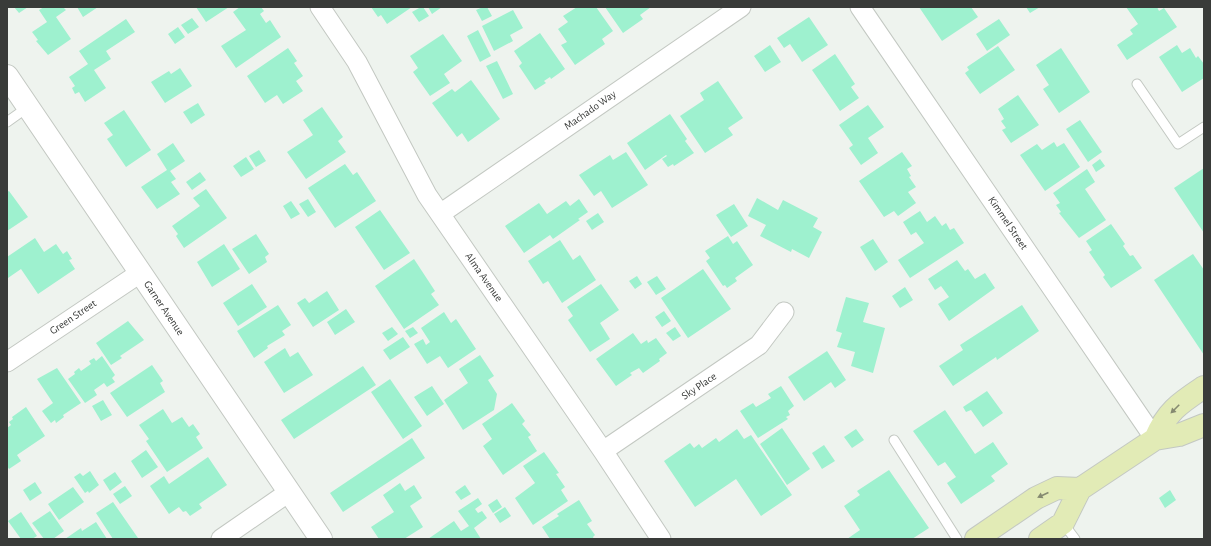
<svg xmlns="http://www.w3.org/2000/svg" width="1211" height="546" font-family="'Alegreya Sans',sans-serif">
<rect width="100%" height="100%" fill="#eef3ee"/>
<path fill="#9ef1cf" d="M14 7H28L19 13Z
M44 7H63L66 10 56 17 71 39 48 55 36 41 38 40 32 32 47 22 39 10Z
M77 7H98L83 17Z
M196 7H229L206 22Z
M240 7H261L264 11 260 14 266 23 270 20 281 37 236 68 221 46 246 30 233 12Z
M371 7H412L387 24 381 15 378 17Z
M421 7H423L429 16 419 22 412 12Z
M428 7H442L432 14Z
M483 7H487L492 16 482 21 476 10Z
M577 7H596L613 31 602 39 605 44 575 65 561 45 567 42 558 29 568 22 563 16Z
M605 7H651L640 15 643 19 623 33Z
M919 7H971L978 17 942 41Z
M1026 7H1040L1030 13Z
M1126 7H1157L1159 11 1164 8 1177 27 1127 60 1117 45 1133 34 1130 30 1138 24Z
M513 10 523 28 510 35 513 41 494 51 482 26Z
M809 17 828 45 802 62 790 44 784 48 777 38Z
M192 18 199 27 188 34 181 25Z
M126 19 135 32 106 51 111 59 94 70 106 88 85 102 79 92 75 94 72 88 75 86 69 77 88 64 79 51Z
M999 19 1010 35 987 51 976 34Z
M178 27 185 37 175 44 168 34Z
M478 30 491 56 480 62 467 36Z
M540 33 565 69 551 79 550 77 544 81 546 83 535 90 519 66 522 63 514 51Z
M443 34 462 61 444 74 450 83 430 96 413 72 418 68 410 56Z
M770 45 781 62 765 72 754 56Z
M1177 45 1182 53 1190 48 1196 58 1198 56 1204 64V78L1182 92 1159 57Z
M998 46 1015 70 980 94 965 73 969 70 967 67Z
M288 48 297 61 294 63 303 76 296 81 303 91 283 104 277 95 265 103 247 76Z
M1061 48 1090 92 1059 113 1043 89 1049 85 1036 65Z
M835 54 855 84 851 87 859 98 840 111 812 70Z
M497 61 513 94 503 99 486 66Z
M180 68 192 86 165 103 151 82 169 71 171 74Z
M471 80 500 119 468 142 462 133 457 137 432 103 452 89 455 92Z
M718 81 743 118 728 128 733 135 705 153 680 116 704 100 700 93Z
M1018 95 1039 125 1011 143 1002 130 1006 128 1001 121 1004 119 998 109Z
M198 103 205 115 191 124 183 112Z
M868 105 884 127 868 138 878 153 861 165 849 148 853 145 839 125Z
M322 107 343 137 338 141 346 152 306 179 287 152 313 135 303 120Z
M124 110 151 150 126 167 107 139 113 135 104 123Z
M670 114 687 139 685 141 694 153 674 166 673 164 668 167 662 159 667 156 666 155 645 170 627 143Z
M1080 120 1102 152 1088 162 1066 129Z
M1054 142 1057 147 1064 143 1080 167 1045 191 1020 155 1037 144 1042 150Z
M173 143 185 161 170 171 176 179 171 182 180 194 157 209 141 187 167 170 157 154Z
M259 150 266 161 256 167 249 156Z
M626 152 648 185 612 208 601 191 594 196 579 175 610 155 613 160Z
M902 152 912 166 907 169 911 176 909 177 916 187 908 192 916 203 898 216 894 211 884 217 859 181Z
M246 157 254 169 241 177 233 166Z
M1100 159 1105 166 1096 172 1092 165Z
M345 164 353 175 357 172 376 201 335 228 308 188Z
M1204 168V233L1174 188Z
M1087 169 1095 182 1085 189 1106 220 1079 238 1059 213 1061 212 1056 205 1060 203 1053 193Z
M200 172 206 180 192 190 186 182Z
M206 189 227 218 184 248 176 236 178 234 172 226 200 206 193 198Z
M9 191 28 217 7 231V192Z
M757 198 778 210 783 200 818 218 813 227 822 232 809 258 792 249 791 252 760 236 766 225 748 216Z
M308 199 316 212 308 217 299 204Z
M579 199 588 212 578 219 580 220 553 239 550 235 524 253 505 226 539 203 547 214 566 201 570 206Z
M291 201 300 214 291 219 283 206Z
M734 204 748 226 731 237 716 215Z
M380 210 410 253 384 270 355 227Z
M920 211 927 222 935 216 942 226 946 223 950 230 954 228 964 243 910 278 898 260 924 243 916 232 911 235 903 222Z
M598 213 604 222 592 230 586 221Z
M1111 224 1125 244 1123 246 1130 256 1133 255 1142 268 1111 288 1103 277 1105 275 1089 252 1092 250 1086 241Z
M256 234 269 254 265 257 267 262 249 274 232 249Z
M728 236 733 244 737 241 753 265 735 278 737 281 727 288 725 285 723 286 706 261 710 258 705 251Z
M35 238 44 252 56 244 63 254 67 251 72 259 69 260 75 269 38 294 21 269 8 278 7 277V257Z
M873 239 888 262 875 271 860 247Z
M560 240 573 260 580 255 596 280 562 303 548 281 543 284 528 261Z
M224 244 240 269 212 287 197 262Z
M1193 254 1204 270V355L1154 280Z
M414 259 435 291 431 294 439 305 404 329 375 286Z
M957 260 965 271 968 269 975 279 985 273 995 288 949 321 938 304 949 297 941 286 935 290 928 279Z
M703 269 731 309 688 338 661 298Z
M637 276 642 284 635 289 629 281Z
M657 276 666 289 656 295 647 282Z
M252 284 267 307 238 326 223 303Z
M601 284 619 310 600 323 610 339 590 352 568 320 573 316 567 307Z
M905 287 913 300 900 308 892 296Z
M327 291 339 310 313 327 297 303 305 298 309 303Z
M846 297 869 303 863 322 885 328 873 373 851 366 855 352 837 347 842 333 836 331Z
M278 305 291 325 282 331 285 335 267 346 268 348 254 358 237 331Z
M1022 305 1039 331 997 360 996 357 953 386 939 366 963 350 960 345Z
M346 309 355 322 335 335 327 322Z
M664 311 671 321 662 327 655 317Z
M444 312 451 323 456 319 476 349 448 368 440 356 427 364 414 344 423 339 426 345 430 342 421 328Z
M128 321 144 340 120 356 122 358 111 365 96 343Z
M392 327 398 334 388 341 382 333Z
M413 327 418 333 410 338 405 331Z
M675 327 681 336 673 341 666 333Z
M633 333 641 344 647 340 648 343 656 338 667 353 659 359 660 361 643 373 639 368 630 373 632 375 616 386 596 359Z
M403 337 410 347 390 360 383 350Z
M285 348 290 357 298 352 313 375 284 393 264 362Z
M827 351 846 380 835 388 831 382 804 401 788 377Z
M480 355 494 376 488 380 497 394 494 410 463 430 444 400 468 383 459 369Z
M102 356 115 375 112 378 115 382 107 387 104 383 94 390 97 395 85 403 68 379 75 374 74 372 79 368 81 371 91 364 89 361 94 358 96 361Z
M152 365 163 381 160 383 165 392 127 417 110 393Z
M363 366 376 385 294 439 281 420Z
M57 368 81 403 63 415 64 417 56 423 55 420 51 423 42 411 53 403 37 379Z
M390 379 422 426 403 439 371 392Z
M432 386 444 404 427 416 414 397Z
M781 386 794 406 788 411 790 415 786 417 788 419 758 438 740 411 753 403 756 407 771 398 768 394Z
M987 391 1003 413 983 427 971 410 966 412 963 407Z
M103 400 112 415 101 421 92 406Z
M512 403 525 421 522 424 531 435 528 437 537 451 503 475 483 446 492 439 482 424Z
M26 407 45 436 17 455 21 461 9 469 7 466V428L11 425 9 422 13 419 12 417Z
M163 409 172 423 182 417 189 427 193 424 200 434 196 437 203 448 167 472 146 441 149 439 139 425Z
M945 410 975 454 993 442 1008 464 991 476 995 481 961 504 947 483 956 477 945 462 938 466 913 431Z
M782 428 810 469 787 485 760 444Z
M737 429 744 439 751 435 792 495 761 516 736 479 695 507 664 461 690 443 694 448 699 444 702 448 716 438 719 442Z
M856 429 864 440 852 448 844 437Z
M412 438 425 458 343 512 330 493Z
M824 445 835 461 822 469 812 453Z
M146 450 158 467 142 478 131 461Z
M544 452 559 473 556 474 565 487 561 490 568 501 533 525 515 498 535 483 523 466Z
M208 457 227 485 199 504 202 508 190 516 186 511 183 512 179 507 169 514 150 486 164 476 169 484Z
M889 470 929 528 912 539H847L860 530 844 506 860 495 857 491Z
M90 471 99 485 89 493 88 491 85 493 74 477 80 473 83 476Z
M115 472 122 482 110 491 103 480Z
M35 482 42 493 30 501 23 490Z
M400 483 405 491 414 485 422 498 410 506 423 527 404 539H379L371 527 394 512 383 495Z
M465 485 471 494 461 500 455 492Z
M125 486 132 496 120 504 113 494Z
M73 487 84 502 59 520 48 504Z
M1170 490 1176 500 1165 508 1159 498Z
M478 498 482 504 475 509 478 513 482 511 487 518 474 528 481 539H428L454 521 461 531 469 526 458 511Z
M497 499 502 507 493 513 488 505Z
M579 500 592 521 587 524 595 535 593 537 594 539H550L542 527 559 516 557 514Z
M113 502 138 538 136 539H113L96 513Z
M505 507 511 516 500 523 494 514Z
M50 511 64 531 53 539H44L32 523Z
M21 512 37 536 32 539H21L8 521Z
M96 522 107 539H65L81 528 82 531Z"/>
<g fill="none" stroke-linecap="round" stroke-linejoin="round">
<g stroke="#c3c8c2" stroke-width="11">
<path id="service" d="M1137 84 1178 144 1204 127
M7 122 28 107
M894 440 957 539
M1063 523 1075 539"/>
</g>
<g stroke="#c3c8c2" stroke-width="21">
<path id="minor" d="M320 7 357 62 427 195 603 451 661 539
M860 7 1155 439
M440 214 741 7
M7 362 140 273
M603 451 759 345 784 312
M221 539 289 492"/>
</g>
<g stroke="#c3c8c2" stroke-width="24">
<path id="tertiary" d="M7 76 321 539"/>
</g>
<g stroke="#c3c8c2" stroke-width="24">
<path id="secondary" d="M1155 439C1167 411 1180 403 1204 387
M976 539 1036 498 1057 488 1080 489
M1040 539 1063 523 1080 489 1155 439 1179 435 1204 425"/>
</g>
<use href="#service" stroke="#fff" stroke-width="9"/>
<use href="#minor" stroke="#fff" stroke-width="19"/>
<use href="#tertiary" stroke="#fff" stroke-width="22"/>
<use href="#secondary" stroke="#e2ebb6" stroke-width="22"/>
</g>
<defs><path id="oneway-solid" d="M-6-.8H1V-3.2L6.5 0L1 3.2V.8H-6Z"/></defs>
<g fill="#858a71">
<use href="#oneway-solid" transform="translate(1175 409) rotate(135)"/>
<use href="#oneway-solid" transform="translate(1043 495) rotate(155)"/>
</g>
<g text-anchor="middle" dominant-baseline="central" stroke-width="4" stroke-linejoin="round" paint-order="stroke">
<g font-size="11" fill="#393b39" stroke="#fff">
<text transform="translate(590 110) rotate(-35)">Machado Way</text>
<text transform="translate(1008 223) rotate(56)">Kimmel Street</text>
<text transform="translate(484 277) rotate(55)">Alma Avenue</text>
<text transform="translate(164 308) rotate(56)">Garner Avenue</text>
<text transform="translate(73 317) rotate(-34)">Green Street</text>
<text transform="translate(699 386) rotate(-34)">Sky Place</text>
</g>
</g>
<rect width="1211" height="546" fill="none" stroke="#393b39" stroke-width="16"/>
</svg>
